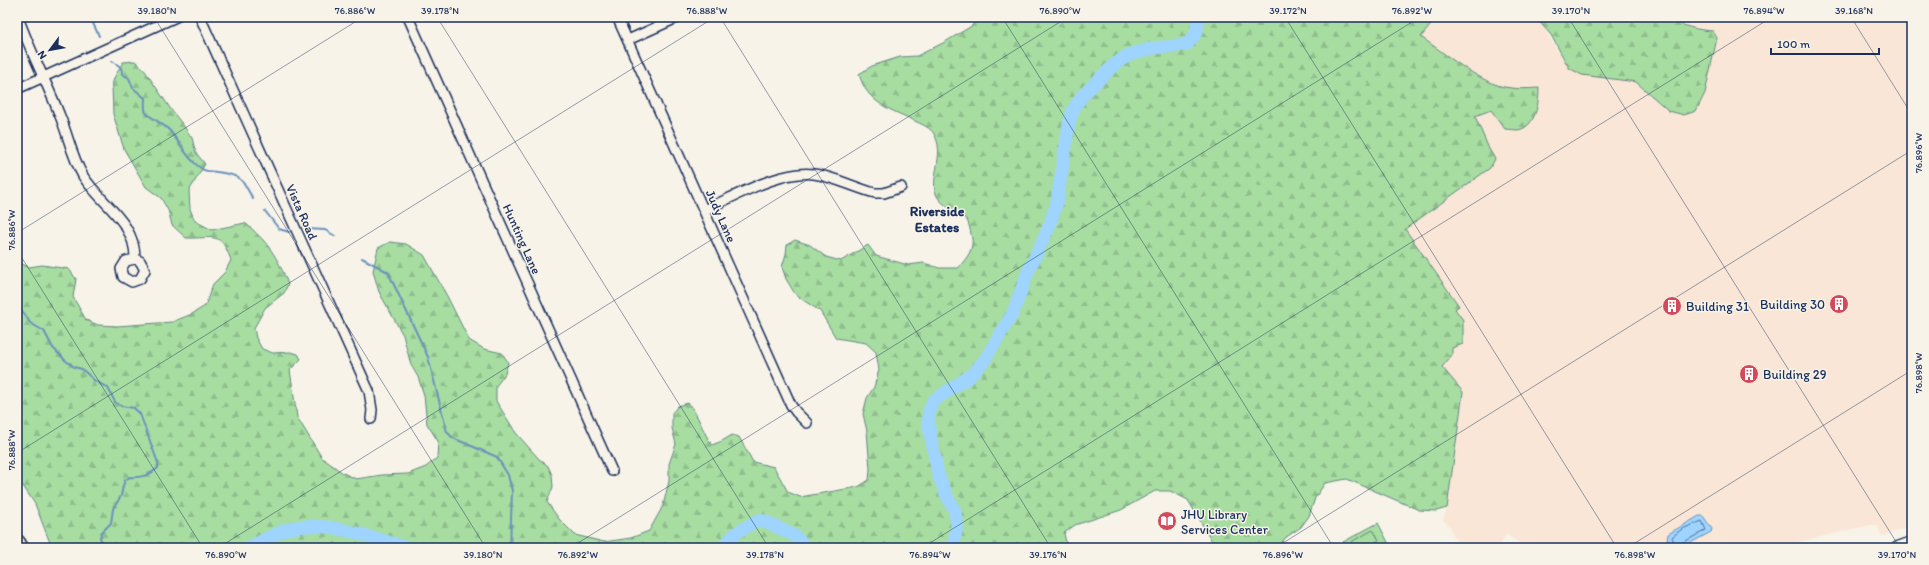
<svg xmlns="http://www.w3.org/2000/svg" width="1929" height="565" font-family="Itim,sans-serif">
<defs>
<pattern id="forest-firs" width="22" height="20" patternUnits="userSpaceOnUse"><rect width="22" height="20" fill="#a7dda1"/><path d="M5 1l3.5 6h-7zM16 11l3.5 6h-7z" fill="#8fbe8d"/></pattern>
<pattern id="park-crowns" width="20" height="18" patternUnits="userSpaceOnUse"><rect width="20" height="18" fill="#a7dda1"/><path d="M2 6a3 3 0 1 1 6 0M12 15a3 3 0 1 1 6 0" fill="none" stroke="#8fbe8d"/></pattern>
</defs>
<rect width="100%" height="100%" fill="#f7f3e8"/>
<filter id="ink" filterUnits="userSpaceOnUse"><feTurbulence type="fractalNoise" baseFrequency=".025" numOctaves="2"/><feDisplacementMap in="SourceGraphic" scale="8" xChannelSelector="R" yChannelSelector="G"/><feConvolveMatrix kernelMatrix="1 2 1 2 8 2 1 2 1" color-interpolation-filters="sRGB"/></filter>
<g filter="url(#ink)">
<path fill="#f9e6d6" d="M1437 17H1537L1569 68 1636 82 1713 31 1676 23 1668 17H1912V526L1882 536 1877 525H1870L1773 548H1521L1522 545 1506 534 1499 548H1460L1449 525 1443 520 1447 508 1463 392 1442 367 1452 355 1455 309 1459 306 1405 229 1435 207 1466 117 1469 71 1421 37Z"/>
<path fill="url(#forest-firs)" stroke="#618680" d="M982 17H1437L1421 37C1444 53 1478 81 1504 87 1516 89 1527 89 1539 88 1539 102 1536 127 1518 130 1514 130 1509 129 1505 129L1491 110 1475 116 1489 149 1495 159 1490 168 1405 229 1459 306 1455 309 1463 320V344L1452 348V355L1442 367 1463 392 1447 508 1436 511 1419 510 1347 479 1325 483 1315 498 1309 516 1301 527 1285 538 1278 548H1216L1188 500 1170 491H1155L1121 510 1075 525 1064 533 1067 548H52L35 504 17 477V262L29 267 42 265 69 269 76 279 73 297 86 320 98 325 117 326 172 322 192 314 205 306 213 284 225 272 231 260C220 230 214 239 186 238L172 225 168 210 161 198 146 187 124 149 113 114 112 86 114 78 123 62 135 61 143 68 172 111 183 125 192 138 196 153 205 164 189 191 190 209 195 221 212 230 245 223C268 242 277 256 288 284L284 293 265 308 254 328 256 338 262 349 273 353 290 352 298 354 301 359 290 370 297 417 322 458 343 473 356 479 382 475 408 474 426 467 437 458 438 441 427 424 424 395 418 377 411 365 403 335 379 292 373 271 378 248 390 242 406 244 424 255 447 296 469 340 484 349 502 353 508 362 505 374 496 386V401L516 433 539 459 548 466 552 475 553 487 547 502 559 519 575 535 604 542 631 538 649 531 663 506 669 481V464L676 444 672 428V413L678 406 688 403C699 415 702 431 712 445L722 441 732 435 739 437 753 462 774 467 788 492 800 497 858 487 869 480 870 469 867 431 863 414 867 398 874 387 879 370 876 352 866 343 836 338 820 311 803 300 795 294 786 279 782 267 786 254 787 245 795 240 810 245 826 257 841 261 868 245 876 256 908 265 924 263 939 268H958C968 257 975 248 971 234 970 229 969 223 966 219 956 210 939 206 935 191 932 172 945 153 934 134 931 128 923 125 917 122 891 109 868 105 859 74L872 66 900 57 917 56 945 42 970 27Z
M1535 17H1668C1681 26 1697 30 1713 31L1717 38 1705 93 1696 111 1684 115 1669 111 1636 82 1582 75 1569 68 1551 35Z"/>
<path fill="url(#park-crowns)" stroke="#618680" d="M1378 523 1391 548H1346L1343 542Z"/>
<path fill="#a7dda1" stroke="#618680" d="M1373 530 1379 540 1365 548H1354L1351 542Z"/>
<path fill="#9ed4fd" stroke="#6a92bd" d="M1699 516H1703L1712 529 1711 532 1681 548 1671 546 1667 540 1668 534Z"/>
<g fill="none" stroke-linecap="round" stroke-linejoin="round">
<path stroke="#4f719e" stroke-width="1" d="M1676 548 1672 537 1682 529 1702 521 1706 530 1682 543 1680 548"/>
<path stroke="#6a92bd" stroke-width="2" d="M90 17 99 36
M112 61C117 65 123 66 122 74L129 78 133 88 145 98C145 102 144 109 146 113 148 116 165 125 170 131 181 144 188 160 202 169 206 172 212 171 217 172 241 175 242 179 253 199
M265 211 279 229 289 232
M307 229 325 230 335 236
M362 258 388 272 428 357 447 432 453 438 497 457 508 475 512 491 510 548
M17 308 24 313 30 323 44 331 53 348 65 360 74 367 82 369 95 381 108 388 115 402 121 406 134 408 140 414 158 463V468C150 475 140 478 130 477L125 480 123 486 121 496 113 509 111 523 101 533 100 538 106 548"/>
<path stroke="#9ed4fd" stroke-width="13" d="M247 548C260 543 277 531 291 528 328 520 373 538 408 548
M722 548 736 533 758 520 765 521 795 536 807 548
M953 548 957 526 955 511 946 494 938 474 928 422 929 411 933 401 970 376 984 361 1013 313 1027 274 1049 227 1057 202 1069 124 1073 110 1082 96 1115 64 1130 54 1154 48 1186 45 1191 40 1197 31 1198 17"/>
<g stroke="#1b2f5e" stroke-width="12">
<path id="street" d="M18 17C30 51 47 83 60 116 68 135 72 157 83 176 100 203 136 222 135 259L126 261 121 269 123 277 132 282 140 279 145 270 140 261 135 259
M200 17 369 391 372 410 371 419
M408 17 612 471
M617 17 791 405 796 412 807 423
M628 40 679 17
M17 89 176 17
M704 210C734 197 782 169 814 174 835 177 855 188 875 193H884L901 187"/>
</g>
<g stroke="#1b2f5e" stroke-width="15">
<path id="secondary" d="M1898 548 1912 543"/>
</g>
<g stroke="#1b2f5e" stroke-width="19">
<path id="highway" d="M17 543 20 548"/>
</g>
<use href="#street" stroke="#f7f3e8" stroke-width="9"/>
<use href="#secondary" stroke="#f7f3e8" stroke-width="12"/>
<use href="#highway" stroke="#fdde96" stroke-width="16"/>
</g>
</g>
<path fill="none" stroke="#1b2f5e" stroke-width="1" stroke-opacity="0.45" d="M154 17 486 548M437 17 769 548M720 17 1051 548M1002 17 1334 548M1285 17 1617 548M1568 17 1900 548M1851 17 1912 115M17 233 363 17M17 250 203 548M17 453 715 17M218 548 1068 17M570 548 1420 17M922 548 1772 17M1275 548 1912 150M1627 548 1912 370"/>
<defs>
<g id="building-disc" transform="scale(1)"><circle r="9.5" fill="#d1495b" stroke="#f7f3e8"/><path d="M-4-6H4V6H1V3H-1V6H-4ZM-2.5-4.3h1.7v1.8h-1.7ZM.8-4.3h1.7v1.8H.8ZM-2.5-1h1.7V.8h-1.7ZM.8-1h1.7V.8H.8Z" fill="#fff"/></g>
<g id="library-disc" transform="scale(1)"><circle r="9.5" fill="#d1495b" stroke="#f7f3e8"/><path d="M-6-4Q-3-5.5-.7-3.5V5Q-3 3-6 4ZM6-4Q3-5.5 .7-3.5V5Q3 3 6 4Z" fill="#fff"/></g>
</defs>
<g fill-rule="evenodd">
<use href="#building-disc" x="1839" y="304"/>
<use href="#building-disc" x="1672" y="306"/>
<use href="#building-disc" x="1749" y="374"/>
<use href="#library-disc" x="1167" y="521"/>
</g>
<g text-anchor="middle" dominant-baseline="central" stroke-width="3" stroke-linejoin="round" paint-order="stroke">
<g font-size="13" fill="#1b2f5e" stroke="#f7f3e8">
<text transform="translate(302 212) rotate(66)">Vista Road</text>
<text transform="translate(721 216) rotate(66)">Judy Lane</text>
<text transform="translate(522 239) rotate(66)">Hunting Lane</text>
</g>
<g font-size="13" fill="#1b2f5e" stroke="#f7f3e8" text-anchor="start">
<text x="1825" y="304" text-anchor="end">Building 30</text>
<text x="1686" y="306">Building 31</text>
<text x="1763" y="374">Building 29</text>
<text x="1181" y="514">JHU Library<tspan x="1181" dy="15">Services Center</tspan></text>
</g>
<g font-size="14" font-weight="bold" fill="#1b2f5e" stroke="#f7f3e8">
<text x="937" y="211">Riverside<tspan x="937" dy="16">Estates</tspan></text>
</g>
</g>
<rect width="1929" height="565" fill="none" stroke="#f7f3e8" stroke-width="44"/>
<g transform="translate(50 50) rotate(238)" stroke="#f7f3e8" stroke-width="3" paint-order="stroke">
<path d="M0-3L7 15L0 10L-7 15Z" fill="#1b2f5e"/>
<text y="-6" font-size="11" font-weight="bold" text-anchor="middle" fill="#1b2f5e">N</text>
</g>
<path d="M1771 48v6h108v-6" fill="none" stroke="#1b2f5e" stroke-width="2"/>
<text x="1777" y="48" font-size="12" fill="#1b2f5e" stroke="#f7f3e8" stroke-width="3" paint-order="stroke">100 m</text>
<rect x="22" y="22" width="1885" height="521" fill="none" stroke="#1b2f5e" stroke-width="1.5"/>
<g font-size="10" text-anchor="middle" fill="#1b2f5e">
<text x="157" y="14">39.180°N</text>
<text x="355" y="14">76.886°W</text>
<text x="440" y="14">39.178°N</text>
<text x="707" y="14">76.888°W</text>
<text x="1060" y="14">76.890°W</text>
<text x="1288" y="14">39.172°N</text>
<text x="1412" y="14">76.892°W</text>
<text x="1571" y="14">39.170°N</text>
<text x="1764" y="14">76.894°W</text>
<text x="1854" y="14">39.168°N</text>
<text transform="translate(1918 153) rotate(-90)" y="4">76.896°W</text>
<text transform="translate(11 230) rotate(-90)" y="4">76.886°W</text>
<text transform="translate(1918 373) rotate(-90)" y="4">76.898°W</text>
<text transform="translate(11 450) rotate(-90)" y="4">76.888°W</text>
<text x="226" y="558">76.890°W</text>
<text x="483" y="558">39.180°N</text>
<text x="578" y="558">76.892°W</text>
<text x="765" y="558">39.178°N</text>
<text x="930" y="558">76.894°W</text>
<text x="1048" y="558">39.176°N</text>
<text x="1283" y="558">76.896°W</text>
<text x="1635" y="558">76.898°W</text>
<text x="1897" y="558">39.170°N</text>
</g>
</svg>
